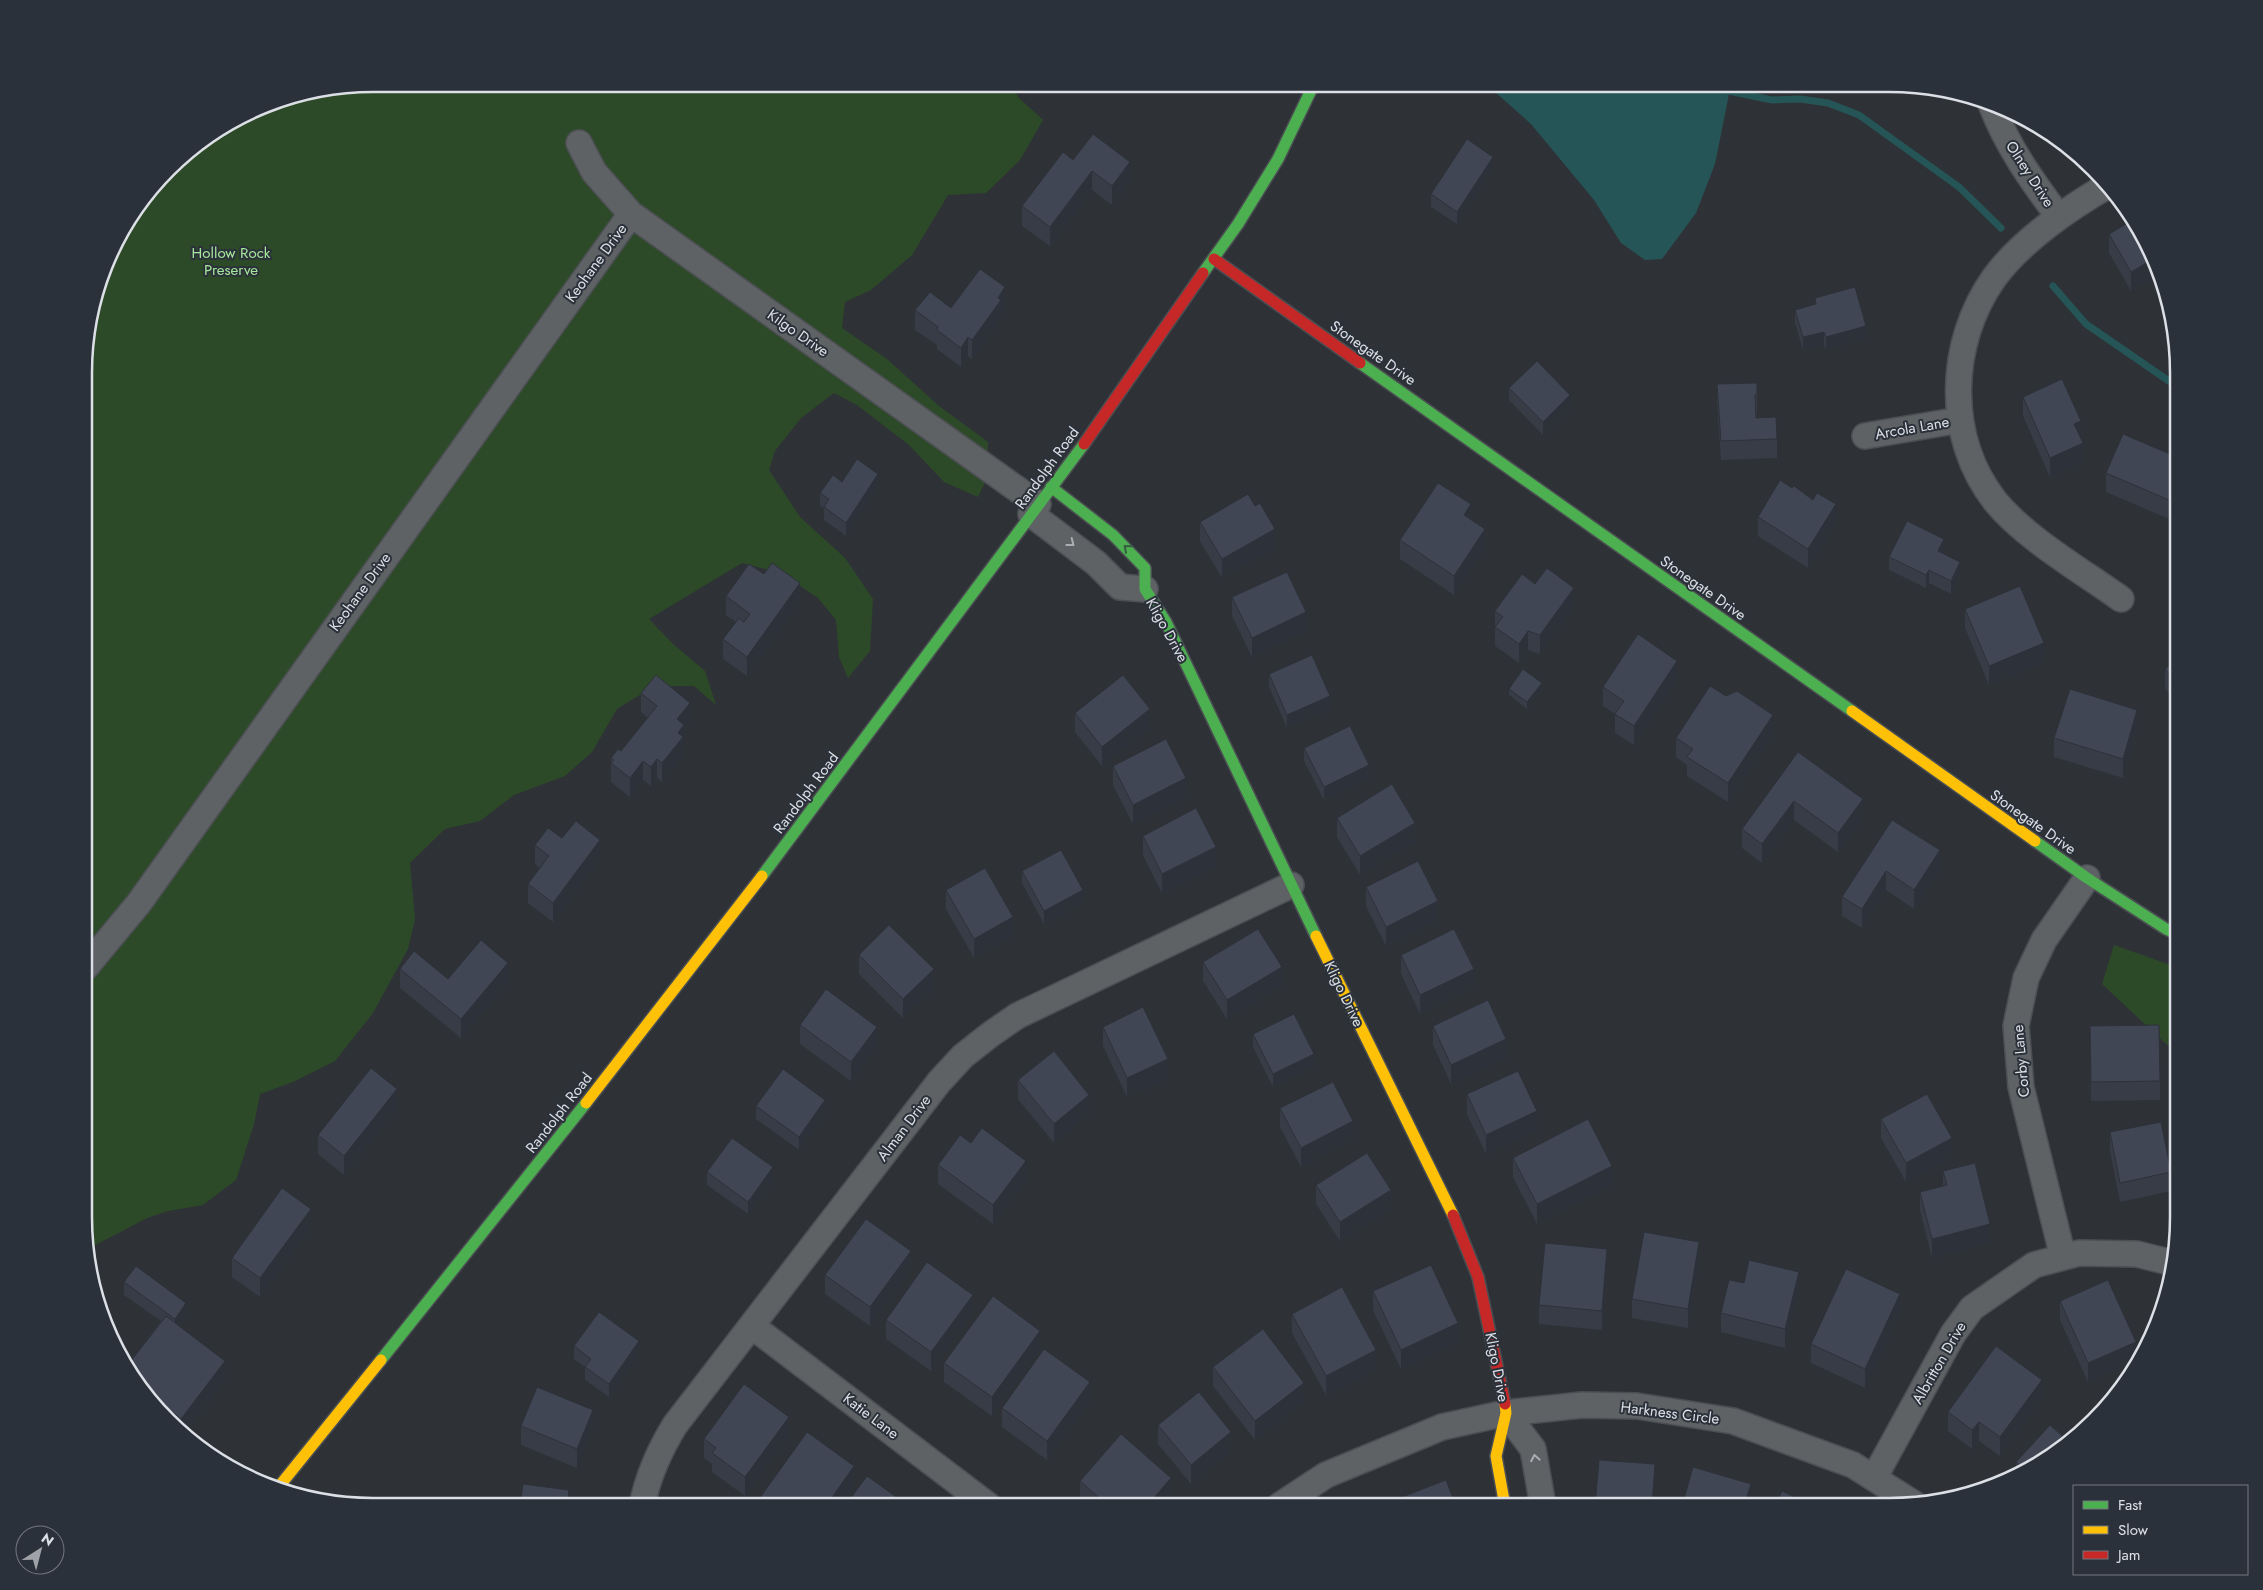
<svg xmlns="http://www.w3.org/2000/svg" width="2263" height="1590" font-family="Jost,sans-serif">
<rect width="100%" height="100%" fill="#2e3236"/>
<path fill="#2d4a28" d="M374 84H1010L1019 98 1043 120 1020 160 986 193 948 195 912 255 871 290 845 302 842 328 887 359 939 406 988 442 987 478 978 497 944 482 909 445 857 405 834 393 801 418 775 451 769 470 800 517 845 558 873 599 870 651 848 678 839 657 836 620 818 598 781 573 742 563 649 619 673 644 705 671 716 705 694 686H654L617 709 592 752 565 776 514 795 480 821 445 829 410 863 415 919 408 949 373 1013 335 1061 293 1082 260 1094 254 1124 236 1180 203 1205 168 1211 147 1218 86 1250V336L114 245 182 156 263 106Z
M2114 945 2179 968V1056L2102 984Z"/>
<path fill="#255557" d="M1486 84H1731L1715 164 1696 213 1662 259 1645 260 1621 243 1594 200 1531 124Z"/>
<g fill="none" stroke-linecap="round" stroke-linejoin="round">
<path stroke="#255557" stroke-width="7" d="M1713 84 1728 91 1772 100 1800 99 1828 103 1859 115 1959 187 2001 228
M2053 286 2086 324 2179 388"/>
<g stroke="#4b4e52" stroke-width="28">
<path id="street" d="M1991 104C2007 146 2032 181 2059 217
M579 143 594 172 631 214 1038 504
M2109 185C2070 207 2021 241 1994 278 1948 343 1945 437 1995 501 2025 538 2082 571 2121 599
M1865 436 1960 420
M1031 514 1096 563 1120 587 1145 589
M86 967 139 903 631 214
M2063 1257 2021 1087 2016 1026 2026 978 2044 940 2087 878
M752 1326 989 1506
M1506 1413 1533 1449 1543 1506
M1874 1478 1953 1334 1972 1308 2034 1265 2079 1253 2137 1254 2173 1263
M642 1506C648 1475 659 1451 675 1425L939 1082 963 1056 991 1034 1017 1016 1291 885
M1279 1506 1326 1475 1442 1427 1506 1413 1582 1405 1637 1406 1733 1421 1853 1465 1913 1503"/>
</g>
<g stroke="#4b4e52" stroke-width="14">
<path id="fast" d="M1203 273 1238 224 1278 159 1314 84
M1360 363 1852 711
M1051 487 1113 535 1145 568V589L1166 622 1316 936
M2035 841 2087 878 2166 929 2179 935
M762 876 1084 444
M381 1360 586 1103"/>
</g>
<g stroke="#4b4e52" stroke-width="14">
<path id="slow" d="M1852 711 2035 841
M1316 936 1453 1215
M586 1103 762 876
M1505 1404 1506 1413 1496 1456 1505 1506
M277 1489 381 1360"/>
</g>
<g stroke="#4b4e52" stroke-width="14">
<path id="jam" d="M1214 259 1360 363
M1084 444 1203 273
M1453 1215 1478 1277 1505 1404"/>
</g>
<use href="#street" stroke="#5f6265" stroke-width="25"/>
<use href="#fast" stroke="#4caf50" stroke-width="11"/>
<use href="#slow" stroke="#ffc107" stroke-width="11"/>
<use href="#jam" stroke="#c62828" stroke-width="11"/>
</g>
<path fill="#373c47" d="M1073 160 1130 181 1112 205 1092 190 1050 246 1022 226V206Z
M1493 169 1457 224 1431 207V194Z
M2109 234 2149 245 2158 276 2131 291 2109 253Z
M1815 298 1866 339 1826 350 1824 345 1803 350 1795 323V310L1815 305Z
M1005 306 1001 312V319L972 359 968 356 961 367 937 349V345L915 330V310L951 308Z
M1717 384 1757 395V414H1756V418L1777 439V458L1721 460 1717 403Z
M1509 388 1570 408 1543 435 1509 400Z
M2023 397 2081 440 2083 462 2050 477 2023 416Z
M2179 458 2169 519 2106 492V473Z
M842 482 878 487 846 536 824 520V508L820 506V493Z
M1758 517 1836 523 1808 568 1758 536Z
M1471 520 1485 548 1454 595 1400 559V540Z
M1200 522 1275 548 1222 578 1200 541Z
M1944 552 1943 553 1960 575 1951 594 1929 583 1926 588 1889 570V557Z
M1535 584 1574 607 1540 654 1528 650 1519 663 1495 646V611Z
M726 596 800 602 747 676 723 659V639L736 622 726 615Z
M1232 597 1306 631 1252 657 1232 616Z
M1965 609 2044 662 1989 685 1965 628Z
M2179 658V706L2165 688V669Z
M1269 674 1330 709 1287 728 1269 687Z
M1677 680 1634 745 1615 733V714L1603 706V687Z
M1509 689H1542L1527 709 1509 695Z
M641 693 690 722 684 729V744L683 745V756L662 782 657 778 651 786 643 780 630 797 611 782V758L621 751 648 718 641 712Z
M1075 713 1150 728 1102 766 1075 732Z
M2137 729 2123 778 2054 757V738Z
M1773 734 1728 802 1687 776V765L1676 757V738Z
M1304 748 1369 778 1324 800 1304 761Z
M1798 752 1863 818 1838 852 1794 820 1762 863 1742 848V829Z
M1113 766 1186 797 1133 824 1113 785Z
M1337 818 1415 842 1360 875 1337 837Z
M1892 820 1940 870 1914 909 1886 890 1862 928 1842 916V897Z
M1143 836 1216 866 1162 893 1143 855Z
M562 838 600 859 553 922 528 903V884L540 868 535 864V845Z
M1022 871 1083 903 1044 924 1022 883Z
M1366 887 1438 920 1386 946 1366 906Z
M946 890 1013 936 974 958 946 909Z
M859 955 934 988 903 1018 859 974Z
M1401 955 1474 988 1420 1014 1401 974Z
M1203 962 1282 986 1227 1019 1203 981Z
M400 969 448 979 508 982 461 1038 400 988Z
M800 1025 877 1046 851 1081 800 1044Z
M1433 1026 1506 1058 1451 1084 1433 1045Z
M1103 1027 1168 1078 1127 1097 1103 1046Z
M1253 1034 1314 1067 1273 1087 1253 1047Z
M2090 1045 2160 1081V1100L2091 1101Z
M1018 1080 1089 1114 1054 1143 1018 1099Z
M1467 1094 1537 1130 1486 1154 1467 1114Z
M756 1106 825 1113 799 1150 756 1119Z
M397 1108 344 1175 318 1154V1135Z
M1280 1108 1353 1140 1301 1167 1280 1127Z
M1881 1119 1952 1157 1906 1182 1881 1138Z
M2110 1132 2171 1172V1191L2120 1202 2110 1151Z
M971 1143 1026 1180 993 1224 938 1184V1165Z
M1513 1158 1612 1185 1537 1224 1513 1177Z
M1943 1171 1990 1243 1932 1258 1920 1211V1192L1943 1186Z
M707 1172 773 1180 748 1214 707 1185Z
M1316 1185 1391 1209 1340 1241 1316 1204Z
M311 1228 260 1297 232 1277V1258Z
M1699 1261 1688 1328 1632 1318V1299Z
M1607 1268 1602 1330 1539 1324V1305Z
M911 1270 870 1326 825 1294V1275Z
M124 1282 186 1316 179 1326 225 1380 185 1433 127 1366 161 1321 124 1295Z
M1744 1283 1799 1291 1785 1348 1721 1332V1313Z
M1373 1291 1458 1342 1401 1369 1373 1310Z
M2060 1301 2136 1361 2088 1382 2060 1320Z
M1900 1313 1865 1388 1811 1363V1344Z
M973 1314 931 1371 886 1339V1320Z
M1292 1314 1376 1369 1326 1395 1292 1333Z
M574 1346 639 1354 609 1397 585 1380V1367L574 1359Z
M1040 1350 992 1416 944 1382V1363Z
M1213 1367 1304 1402 1255 1440 1213 1386Z
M2042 1399 2000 1456 1979 1441 1972 1449 1948 1431V1412Z
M1090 1401 1047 1460 1002 1427V1408Z
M1158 1425 1231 1451 1191 1484 1158 1444Z
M521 1426 593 1429 577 1468 521 1445Z
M789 1436 745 1496 712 1472V1464L704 1458V1439Z
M2069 1442 2018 1476 2016 1477V1462Z
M1080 1481 1171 1497 1164 1506H1087L1080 1500Z
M854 1485 840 1506H759V1499Z"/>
<path fill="#2d313a" d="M1493 157V169L1457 224V212Z
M1130 162V181L1112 205V186Z
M1092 171V190L1050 246V227Z
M2153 259 2158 276 2131 291V272Z
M1005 287V306L1001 312V319L972 359V340L998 298Z
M1866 326V339L1826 350V337Z
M1824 332V345L1803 350V337Z
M968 337V356L961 367V348Z
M1570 395V408L1543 435V422Z
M2081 421V440L2074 424Z
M2083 443V462L2050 477V458Z
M878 474V487L846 536V523Z
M2179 478V497L2169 519V500Z
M1471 504V523L1464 515Z
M1836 504V523L1808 568V549Z
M1275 529V548L1222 578V559Z
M1485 529V548L1454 595V576Z
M1944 539V552L1938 564V551Z
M1960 562V575L1951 594V581Z
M1929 570V583L1926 588V575Z
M800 583V602L747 676V657Z
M1574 588V607L1540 654V635Z
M1306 612V631L1252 657V638Z
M1528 631V650L1519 663V644Z
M2044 643V662L1989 685V666Z
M1677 661V680L1634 745V726Z
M1542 683V689L1527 709V702Z
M1330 696V709L1287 728V715Z
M690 703V722L684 729V744L683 745V756L662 782V763L677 719Z
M1150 709V728L1102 766V747Z
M2137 710V729L2123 778V759Z
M1773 715V734L1728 802V783Z
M657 759V778L651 786V767Z
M643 761V780L630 797V778Z
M1369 765V778L1324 800V787Z
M1186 778V797L1133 824V805Z
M1863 799V818L1838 852V833Z
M1794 801V820L1762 863V844Z
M1415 823V842L1360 875V856Z
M600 840V859L553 922V903Z
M1216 847V866L1162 893V874Z
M1940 850V870L1914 909V890Z
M1886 871V890L1862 928V909Z
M1083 890V903L1044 924V911Z
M1438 901V920L1386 946V927Z
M1013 917V936L974 958V939Z
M508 963V982L461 1038V1019Z
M1282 967V986L1227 1019V1000Z
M934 969V988L903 1018V999Z
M1474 969V988L1420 1014V995Z
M877 1027V1046L851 1081V1062Z
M1506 1039V1058L1451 1084V1065Z
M1314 1054V1067L1273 1087V1074Z
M1168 1059V1078L1127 1097V1078Z
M397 1089V1108L344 1175V1156Z
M1089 1095V1114L1054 1143V1124Z
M825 1100V1113L799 1150V1137Z
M1537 1111V1130L1486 1154V1135Z
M1353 1121V1140L1301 1167V1148Z
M1952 1138V1157L1906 1182V1163Z
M1026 1161V1180L993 1224V1205Z
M1612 1166V1185L1537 1224V1204Z
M773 1167V1180L748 1214V1202Z
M1391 1190V1209L1340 1241V1222Z
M311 1209V1228L260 1297V1278Z
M1990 1224V1243L1932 1258V1239Z
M1699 1242V1261L1688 1328V1309Z
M1607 1249V1268L1602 1330V1311Z
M911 1251V1270L870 1326V1307Z
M1799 1272V1291L1785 1348V1329Z
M1900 1294V1313L1865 1388V1369Z
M973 1295V1314L931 1371V1352Z
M186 1303V1316L175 1331V1319Z
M1458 1323V1342L1401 1369V1350Z
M1040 1331V1350L992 1416V1397Z
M639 1341V1354L609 1397V1384Z
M2136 1342V1361L2088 1382V1363Z
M1376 1350V1369L1326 1395V1376Z
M225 1361V1380L185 1433 181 1428V1419Z
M2042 1380V1399L2000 1456V1437Z
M1090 1382V1401L1047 1460V1441Z
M1304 1383V1402L1255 1440V1421Z
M593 1410V1429L577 1468V1449Z
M789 1417V1436L745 1496V1477Z
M1979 1422V1441L1972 1449V1430Z
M1231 1432V1451L1191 1484V1465Z
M1655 1464V1483L1653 1506H1652Z
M854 1466V1485L840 1506H826Z
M1171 1478V1497L1164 1506H1147Z
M1751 1484V1503L1750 1506H1744Z
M569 1490V1506H567Z"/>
<path fill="#404653" stroke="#2d313a" d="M1093 134 1130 162 1112 186 1092 171 1050 227 1022 206 1063 152 1073 160Z
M1467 139 1493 157 1457 212 1431 194Z
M2133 220 2149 245 2153 259 2131 272 2109 234Z
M980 269 1005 287 998 298 1001 300 972 340 968 337 961 348 937 330 938 327 915 310 930 292 951 308Z
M1855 287 1866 326 1826 337 1824 332 1803 337 1795 310 1816 304 1815 298Z
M1537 361 1570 395 1543 422 1509 388Z
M2062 379 2081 421 2074 424 2083 443 2050 458 2023 397Z
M1757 383V395H1755L1756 418 1776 417 1777 439 1721 441 1717 384Z
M2123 434 2179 458V478L2169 500 2106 473Z
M857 459 878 474 846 523 824 507 829 499 820 493 833 475 842 482Z
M1780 480 1792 488 1794 486 1813 500 1817 493 1836 504 1808 549 1758 517Z
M1438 483 1471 504 1464 515 1485 529 1454 576 1400 540Z
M1248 494 1255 506 1260 503 1275 529 1222 559 1200 522Z
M1907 521 1944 539 1938 551 1960 562 1951 581 1929 570 1926 575 1889 557Z
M772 563 800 583 747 657 723 639 739 618 744 622 750 614 726 596 749 564 764 574Z
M1547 568 1574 588 1540 635 1528 631 1519 644 1495 627 1503 617 1495 611 1522 574 1535 584Z
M1287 572 1306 612 1252 638 1232 597Z
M2020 586 2044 643 1989 666 1965 609Z
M1638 634 1677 661 1634 726 1615 714 1624 701 1603 687Z
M1312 655 1330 696 1287 715 1269 674Z
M2179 658V687L2165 669Z
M1523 669 1542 683 1527 702 1509 689Z
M656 675 690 703 677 719 684 725 678 733 683 737 662 763 657 759 651 767 643 761 630 778 611 763 614 760 611 758 618 749 621 751 657 706 641 693Z
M1123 675 1150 709 1102 747 1075 713Z
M1710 686 1726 696 1737 691 1773 715 1728 783 1687 757 1693 749 1676 738Z
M2070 689 2137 710 2123 759 2054 738Z
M1350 726 1369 765 1324 787 1304 748Z
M1166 739 1186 778 1133 805 1113 766Z
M1798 752 1863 799 1838 833 1794 801 1762 844 1742 829Z
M1392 784 1415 823 1360 856 1337 818Z
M1196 808 1216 847 1162 874 1143 836Z
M1892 820 1940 850 1914 890 1886 871 1862 909 1842 897Z
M576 821 600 840 553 903 528 884 549 856 535 845 548 828 562 838Z
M1061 850 1083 890 1044 911 1022 871Z
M1418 861 1438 901 1386 927 1366 887Z
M985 868 1013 917 974 939 946 890Z
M889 925 934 969 903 999 859 955Z
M1258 929 1282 967 1227 1000 1203 962Z
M1454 929 1474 969 1420 995 1401 955Z
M481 940 508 963 461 1019 400 969 414 951 448 979Z
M826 989 877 1027 851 1062 800 1025Z
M1488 1000 1506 1039 1451 1065 1433 1026Z
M1143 1007 1168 1059 1127 1078 1103 1027Z
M1294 1014 1314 1054 1273 1074 1253 1034Z
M2159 1025 2160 1081 2091 1082 2090 1026Z
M1054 1051 1089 1095 1054 1124 1018 1080Z
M371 1068 397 1089 344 1156 318 1135Z
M783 1069 825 1100 799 1137 756 1106Z
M1518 1071 1537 1111 1486 1135 1467 1094Z
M1333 1082 1353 1121 1301 1148 1280 1108Z
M1927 1094 1952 1138 1906 1163 1881 1119Z
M1588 1119 1612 1166 1537 1204 1513 1158Z
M2161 1122 2171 1172 2120 1183 2110 1132Z
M982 1128 1026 1161 993 1205 938 1165 960 1135 971 1143Z
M732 1138 773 1167 748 1202 707 1172Z
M1367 1153 1391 1190 1340 1222 1316 1185Z
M1975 1163 1990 1224 1932 1239 1920 1192 1947 1185 1943 1171Z
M282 1188 311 1209 260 1278 232 1258Z
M866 1219 911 1251 870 1307 825 1275Z
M1644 1232 1699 1242 1688 1309 1632 1299Z
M1545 1243 1607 1249 1602 1311 1539 1305Z
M1749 1260 1799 1272 1785 1329 1721 1313 1729 1280 1744 1283Z
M927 1262 973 1295 931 1352 886 1320Z
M1431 1265 1458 1323 1401 1350 1373 1291Z
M136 1266 186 1303 175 1319 124 1282Z
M1846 1269 1900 1294 1865 1369 1811 1344Z
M2108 1280 2136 1342 2088 1363 2060 1301Z
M1342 1287 1376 1350 1326 1376 1292 1314Z
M993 1296 1040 1331 992 1397 944 1363Z
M599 1312 639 1341 609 1384 585 1367 591 1359 574 1346Z
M166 1316 225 1361 181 1419 156 1399 127 1366Z
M1263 1329 1304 1383 1255 1421 1213 1367Z
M1996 1346 2042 1380 2000 1437 1979 1422 1972 1430 1948 1412Z
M1044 1349 1090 1382 1047 1441 1002 1408Z
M744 1384 789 1417 745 1477 712 1453 716 1448 704 1439Z
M537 1387 593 1410 577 1449 521 1426Z
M1199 1392 1231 1432 1191 1465 1158 1425Z
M2050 1425 2069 1442 2026 1471 2016 1462Z
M807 1432 854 1466 826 1506H768L759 1499Z
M1121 1434 1171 1478 1147 1506H1108L1080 1481Z
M1599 1460 1655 1464 1652 1506H1595Z
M1693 1467 1751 1484 1744 1506H1682Z
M867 1476 909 1506H845Z
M1446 1480 1456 1506H1400L1397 1499Z
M523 1484 569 1490 567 1506H520Z
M1782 1491 1813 1506H1775Z"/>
<defs><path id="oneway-chevron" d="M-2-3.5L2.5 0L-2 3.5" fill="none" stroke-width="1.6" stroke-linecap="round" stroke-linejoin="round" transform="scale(1.25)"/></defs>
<g stroke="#aaaeb2">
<use href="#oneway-chevron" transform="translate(1071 543) rotate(38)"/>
<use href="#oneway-chevron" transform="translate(1535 1458) rotate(-100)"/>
</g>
<use stroke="#375d42" href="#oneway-chevron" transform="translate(1127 548) rotate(-139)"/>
<g text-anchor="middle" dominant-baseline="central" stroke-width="4" stroke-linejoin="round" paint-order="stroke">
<g font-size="15" fill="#dce0e6" stroke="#2b313a">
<text transform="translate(2030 174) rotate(57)">Olney Drive</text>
<text transform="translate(596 263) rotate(-54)">Keohane Drive</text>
<text transform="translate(798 333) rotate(35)">Kilgo Drive</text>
<text transform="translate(1373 353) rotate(35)">Stonegate Drive</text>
<text transform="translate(1912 428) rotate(-10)">Arcola Lane</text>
<text transform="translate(1047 468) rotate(-54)">Randolph Road</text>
<text transform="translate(1703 588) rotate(35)">Stonegate Drive</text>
<text transform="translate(360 592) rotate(-54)">Keohane Drive</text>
<text transform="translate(1167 630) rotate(61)">Kligo Drive</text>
<text transform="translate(806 793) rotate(-53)">Randolph Road</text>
<text transform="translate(2033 822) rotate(35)">Stonegate Drive</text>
<text transform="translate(1344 994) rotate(64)">Kligo Drive</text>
<text transform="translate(2021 1061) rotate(-95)">Corby Lane</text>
<text transform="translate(559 1113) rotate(-52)">Randolph Road</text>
<text transform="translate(904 1128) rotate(-53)">Alman Drive</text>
<text transform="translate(1939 1363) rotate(-60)">Albritton Drive</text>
<text transform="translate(1497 1367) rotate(79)">Kligo Drive</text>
<text transform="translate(1670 1413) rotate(7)">Harkness Circle</text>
<text transform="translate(871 1416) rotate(37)">Katie Lane</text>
</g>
<g font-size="15" fill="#a6e79a" stroke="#2b313a">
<text x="231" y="253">Hollow Rock<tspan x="231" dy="17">Preserve</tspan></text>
</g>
</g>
<path d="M0 0H2263V1590H0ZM373 92H1889A281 281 0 0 1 2170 373V1217A281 281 0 0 1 1889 1498H373A281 281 0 0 1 92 1217V373A281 281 0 0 1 373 92Z" fill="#2b313a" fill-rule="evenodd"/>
<path fill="none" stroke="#dce0e6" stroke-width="2.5" d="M373 92H1889A281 281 0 0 1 2170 373V1217A281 281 0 0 1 1889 1498H373A281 281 0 0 1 92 1217V373A281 281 0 0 1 373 92Z"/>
<rect x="2073" y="1485" width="175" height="90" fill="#2b313a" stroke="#72777f"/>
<rect x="2083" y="1501" width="25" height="8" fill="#4caf50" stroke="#72777f"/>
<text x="2118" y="1510" font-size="15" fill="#dce0e6">Fast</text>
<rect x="2083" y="1526" width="25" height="8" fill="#ffc107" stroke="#72777f"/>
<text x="2118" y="1535" font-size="15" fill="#dce0e6">Slow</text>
<rect x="2083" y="1551" width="25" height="8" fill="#c62828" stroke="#72777f"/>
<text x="2118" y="1560" font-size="15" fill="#dce0e6">Jam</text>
<g transform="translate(40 1550) rotate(36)"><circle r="24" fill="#2b313a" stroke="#72777f"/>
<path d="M0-4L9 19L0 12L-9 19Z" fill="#9fa3a8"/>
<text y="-8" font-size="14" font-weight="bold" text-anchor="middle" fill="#dce0e6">N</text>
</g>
</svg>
